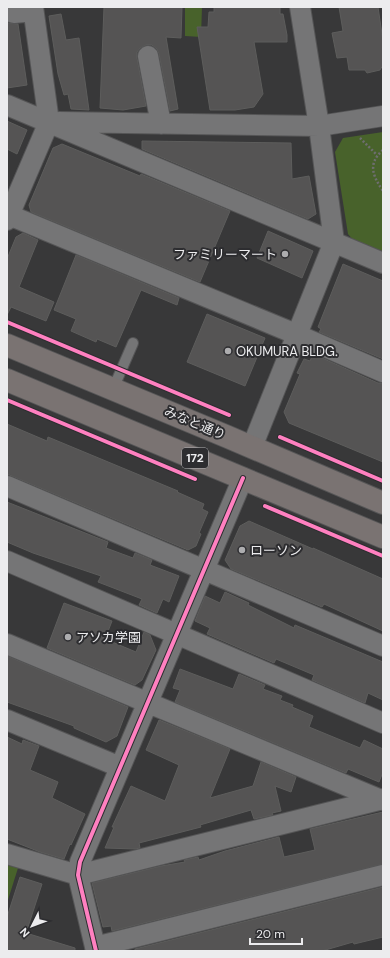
<svg xmlns="http://www.w3.org/2000/svg" width="390" height="958" font-family="'DM Sans','Noto Sans JP',sans-serif">
<rect width="100%" height="100%" fill="#383839"/>
<path fill="#48622b" d="M185 7H202L201 37 185 36Z
M383 132V253L354 241 348 234 335 152 343 138Z
M7 865 18 868 7 903Z"/>
<path fill="#555454" stroke="#5d5d5c" d="M104 7H182L181 38 166 37 178 109 170 111 159 54 157 49 152 45H146L140 48 137 52V58L146 106 123 110 100 108Z
M214 7H280V14H283L287 35V42H254L263 94 254 107 235 110H210L197 27H208L209 12H214Z
M339 7H378L383 41V65L380 70 367 73 365 70H349L347 57 337 58 332 33 343 31Z
M61 14 66 40 79 38 89 110 71 109 68 94 64 95 58 74 49 16Z
M7 23 18 24 27 85 7 88Z
M7 121 27 130 17 154 7 149Z
M142 141 291 143 292 179 309 176 316 214 308 219 142 149Z
M62 144 140 176 141 174 230 211 200 282 31 212 29 205 53 148Z
M268 231 313 251 302 278 257 258Z
M23 233 38 240 19 287 54 302 46 321 11 307 7 315V259L16 237Z
M76 255 179 298 177 305 141 290 116 347 97 339 96 342 71 331 76 319 54 310Z
M343 264 383 281V359L319 332 321 329 318 327Z
M207 314 265 338 245 386 187 362Z
M313 354 378 383H383V462L289 423 284 412 300 374 297 373 304 359 310 361Z
M7 424 47 441 48 437 178 491 177 492 204 504 202 509 208 512 199 533 201 534 196 546 188 550 7 474Z
M7 502 108 542 106 548 133 558 135 553 152 560 150 565 179 576 169 602 163 599 157 613 139 605 142 599 98 582 101 576 33 553 7 542Z
M249 521 313 549V548L383 579V631L324 604 322 607 231 569 225 560 240 526Z
M225 592 249 603 248 605 294 628 295 625 383 662V700L368 693 365 703 312 680 314 675 276 659 274 663 207 634 210 628 195 621 205 596 220 603Z
M64 603 112 621 105 639 136 652 144 632 150 635 156 650 142 680 135 685 47 648Z
M7 656 128 707 117 736 106 742 74 728V726L7 702Z
M180 669 233 689 239 674 265 685 263 689 282 696 280 700 293 705 292 707 313 716 309 727 360 748 364 740 383 749V772L379 782 348 769 346 773 175 702 180 690 173 688Z
M159 720 230 749 210 798 253 786 261 762 296 777 291 792 275 786 281 811 272 813 273 815 254 819 251 810 200 825 201 827 139 843 140 848 135 849 105 848 114 827H112L131 786 165 801 179 765 146 750Z
M7 737 22 744 23 740 39 746 30 770 58 782 52 798 85 814 71 845 70 844 64 859 40 852 7 839Z
M383 812V864L112 931 111 926 103 927 92 883 161 866 185 862 184 860 198 857 199 860 225 851 279 837 284 857 315 850 310 829Z
M20 877 42 884 26 933 75 948V951H7V917Z
M383 887V937L354 944 353 942 322 951H135V949Z"/>
<g fill="none" stroke-linecap="round" stroke-linejoin="round">
<g stroke="#555556" stroke-width="12">
<path id="service" d="M113 389 133 343"/>
</g>
<g stroke="#555556" stroke-width="22">
<path id="minor" d="M7 11 14 13 33 11
M148 56 161 124
M7 105 383 263
M59 122 319 126 383 116
M9 215 286 330 383 372
M7 220 49 122 33 7
M252 447 334 242 319 126 300 7
M7 486 383 646
M7 561 383 723
M7 644 381 800
M7 720 120 767
M7 854 78 875 383 799
M95 947 383 875
M96 951 78 875 80 862 243 478"/>
</g>
<g stroke="#555556" stroke-width="24">
<path id="trunk" d="M7 345 228 437 383 503
M7 380 383 537"/>
</g>
<path stroke="#6e6e6f" stroke-width="2.5" stroke-dasharray="2 2" stroke-linecap="butt" d="M360 138 377 155
M383 150C367 164 373 176 383 191"/>
<use href="#service" stroke="#757576" stroke-width="10"/>
<use href="#minor" stroke="#757576" stroke-width="20"/>
<use href="#trunk" stroke="#7a7372" stroke-width="22"/>
<g stroke="#2d2d30" stroke-width="6">
<path id="cycleway" d="M7 322 229 415
M7 400 195 479
M280 437 383 481
M265 506 383 556
M96 951 78 875 80 862 243 478"/>
</g>
<use href="#cycleway" stroke="#ff80c0" stroke-width="4"/>
</g>
<g fill="#adadaf" stroke="#2d2d30" stroke-width="1.5">
<circle cx="285" cy="254" r="4"/>
<circle cx="228" cy="351" r="4"/>
<circle cx="242" cy="550" r="4"/>
<circle cx="68" cy="637" r="4"/>
</g>
<g text-anchor="middle" dominant-baseline="central" stroke-width="4" stroke-linejoin="round" paint-order="stroke">
<rect fill="#2d2d30" stroke="#b3b3b5" stroke-width="1" x="182" y="448" width="26" height="20" rx="3"/>
<g font-size="12" font-weight="bold" fill="#ececee">
<text x="195" y="458">172</text>
</g>
<g font-size="13" fill="#ececee" stroke="#2d2d30" text-anchor="start">
<text x="277" y="254" text-anchor="end">ファミリーマート</text>
<text x="236" y="351">OKUMURA BLDG.</text>
<text x="250" y="550">ローソン</text>
<text x="76" y="637">アソカ学園</text>
</g>
<g font-size="13" fill="#ececee" stroke="#2d2d30">
<text transform="translate(195 423) rotate(23)">みなと通り</text>
</g>
</g>
<rect width="390" height="958" fill="none" stroke="#ececee" stroke-width="16"/>
<g transform="translate(32 926) rotate(228)" stroke="#2d2d30" stroke-width="3" paint-order="stroke">
<path d="M0-3L7 15L0 10L-7 15Z" fill="#ececee"/>
<text y="-6" font-size="11" font-weight="bold" text-anchor="middle" fill="#ececee">N</text>
</g>
<path d="M250 938v6h52v-6" fill="none" stroke="#ececee" stroke-width="2"/>
<text x="256" y="938" font-size="12" fill="#ececee" stroke="#2d2d30" stroke-width="3" paint-order="stroke">20 m</text>
</svg>
